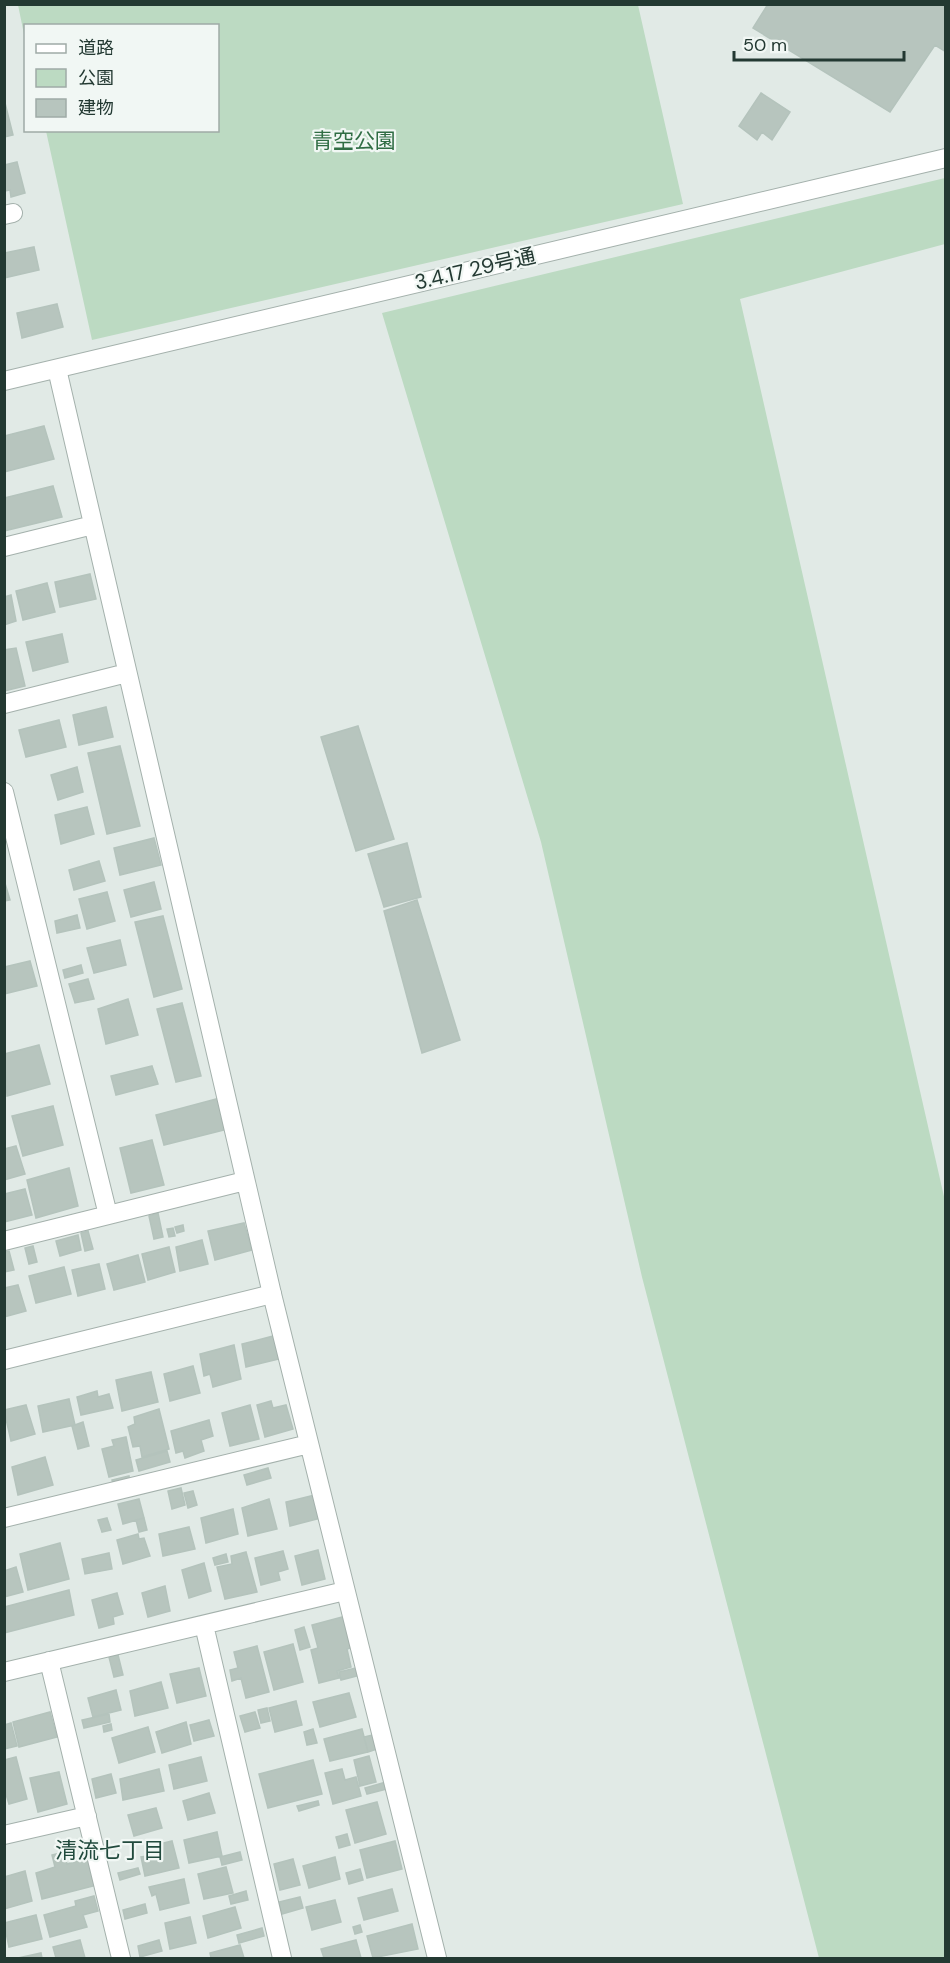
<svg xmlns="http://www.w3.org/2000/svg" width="950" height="1963" font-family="'DM Sans','Noto Sans JP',sans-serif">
<rect width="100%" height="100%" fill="#e1eae6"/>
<path fill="#bcdac2" d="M18 5H638L683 204 92 340 46 131 218 130V26H26L25 39Z
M945 178V244L740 299 945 1201V1958H819L642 1277 541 842 382 313Z"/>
<path fill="#b7c5be" stroke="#b4c3bc" stroke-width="1.5" d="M768 4H946V52L935 45 890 112 753 28Z
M761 93 790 112 772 140 762 132 757 140 739 126Z
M4 99 13 135 4 137Z
M17 162 25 193 11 197 10 190 4 191V165Z
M34 247 39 270 4 278V253Z
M57 304 63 327 22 338 17 313Z
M44 426 54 459 4 472V436Z
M53 486 62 517 4 531V498Z
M90 574 96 599 60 607 55 582Z
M47 583 55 612 23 620 16 591Z
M11 595 16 621 4 625V597Z
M62 634 68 662 33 671 26 642Z
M16 648 25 686 4 691V650Z
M106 707 113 737 79 745 73 715Z
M59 720 66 747 26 757 19 730Z
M358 726 394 839 356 851 321 737Z
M120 746 140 826 107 834 88 753Z
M77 767 83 792 58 800 51 775Z
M87 807 94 834 61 844 55 815Z
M154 838 161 865 120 875 114 848Z
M407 843 421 897 384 907 368 854Z
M99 861 105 881 74 890 69 870Z
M4 880 10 900 4 901Z
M154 882 161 909 131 917 124 890Z
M107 892 115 921 87 929 79 899Z
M417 900 460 1040 422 1053 384 911Z
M77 915 80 928 57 933 55 921Z
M163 916 182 989 154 997 135 922Z
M120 940 126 965 94 973 87 948Z
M30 961 37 986 4 994V967Z
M81 965 83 973 65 978 63 970Z
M88 979 94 999 75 1003 69 984Z
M128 999 138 1035 106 1044 98 1009Z
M182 1003 201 1076 176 1082 157 1009Z
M39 1045 50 1084 7 1096 4 1054Z
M152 1066 158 1084 116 1095 111 1076Z
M220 1098 228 1129 164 1145 156 1115Z
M53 1106 63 1145 23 1156 12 1116Z
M152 1140 164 1185 131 1193 120 1148Z
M16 1146 25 1174 4 1180V1149Z
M69 1168 78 1206 36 1218 27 1180Z
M25 1189 32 1215 4 1222V1194Z
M158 1213 163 1237 154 1239 149 1216Z
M244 1223 252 1250 215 1260 208 1231Z
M183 1225 184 1231 177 1233 175 1227Z
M173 1228 175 1236 169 1237 167 1229Z
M88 1231 93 1249 85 1251 81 1233Z
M78 1235 81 1250 60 1256 56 1241Z
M202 1240 208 1264 180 1271 176 1247Z
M33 1246 37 1262 29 1264 25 1248Z
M169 1247 175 1272 148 1280 142 1254Z
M9 1251 14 1270 4 1272V1252Z
M138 1255 145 1282 114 1290 107 1264Z
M99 1264 105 1289 78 1296 72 1270Z
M64 1267 71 1294 36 1303 29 1276Z
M18 1285 26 1311 4 1317V1288Z
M277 1335 283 1358 246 1367 242 1344Z
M234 1345 241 1379 213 1387 210 1374 204 1376 200 1354Z
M193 1366 200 1393 170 1401 164 1374Z
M151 1372 158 1402 122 1411 116 1380Z
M97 1391 98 1397 109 1394 113 1408 81 1415 77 1397Z
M69 1399 75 1425 43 1432 38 1406Z
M271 1401 273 1408 286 1405 293 1429 265 1437 257 1405Z
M26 1405 35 1434 11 1441 4 1410Z
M250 1405 259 1439 230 1446 222 1413Z
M159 1409 169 1449 142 1457 140 1446 133 1447 128 1427 135 1424 134 1417Z
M209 1420 213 1436 201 1440 204 1451 185 1458 183 1451 176 1453 171 1431Z
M83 1422 89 1446 78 1449 72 1426Z
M126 1437 133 1471 109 1477 102 1449 114 1446 112 1440Z
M167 1451 170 1462 139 1471 136 1460Z
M45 1457 53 1485 18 1495 12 1467Z
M268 1468 271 1478 247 1485 244 1475Z
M129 1476 130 1483 114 1487 112 1480Z
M181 1488 185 1505 172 1509 168 1491Z
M193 1491 197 1505 188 1508 184 1493Z
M315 1495 321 1518 290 1526 286 1502Z
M139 1499 144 1518 123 1524 118 1504Z
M269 1499 277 1529 248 1536 242 1508Z
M233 1509 238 1534 206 1543 201 1518Z
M107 1518 111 1530 102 1532 98 1520Z
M144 1518 147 1530 139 1532 136 1520Z
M189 1527 195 1549 163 1556 159 1534Z
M138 1534 139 1539 144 1538 150 1556 123 1564 117 1540Z
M60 1543 69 1579 28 1590 20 1554Z
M318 1550 325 1579 302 1585 295 1556Z
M283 1551 288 1569 278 1572 280 1580 261 1585 255 1558Z
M246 1552 257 1592 225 1599 217 1567 232 1564 231 1556Z
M109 1553 112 1569 85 1574 82 1559Z
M226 1554 228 1562 215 1565 213 1558Z
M204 1563 211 1591 189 1598 182 1570Z
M16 1567 23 1592 4 1597V1571Z
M165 1586 170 1611 148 1617 142 1593Z
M69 1590 74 1615 4 1633V1607Z
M117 1593 123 1614 113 1617 114 1624 99 1628 92 1600Z
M346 1616 354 1647 347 1649 351 1667 337 1671 339 1678 319 1683 311 1650 318 1648 312 1625Z
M304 1627 310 1647 300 1650 295 1630Z
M293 1644 303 1682 274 1690 264 1652Z
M257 1646 269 1692 246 1698 241 1678 232 1681 230 1670 238 1668 234 1652Z
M118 1655 123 1675 114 1677 109 1657Z
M199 1668 206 1696 177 1703 170 1674Z
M356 1668 357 1676 341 1680 339 1672Z
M161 1682 168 1708 135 1716 130 1691Z
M116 1690 121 1710 93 1717 88 1698Z
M349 1693 356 1717 320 1727 313 1702Z
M296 1701 302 1725 275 1732 269 1708Z
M267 1708 270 1721 261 1723 258 1710Z
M50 1712 57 1737 19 1747 13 1722Z
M255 1712 260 1728 245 1732 240 1716Z
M109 1714 110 1722 84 1728 82 1720Z
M209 1720 214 1736 194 1741 190 1725Z
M186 1722 191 1744 162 1753 156 1732Z
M11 1723 17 1746 4 1749V1725Z
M111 1724 112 1730 104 1732 103 1726Z
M148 1727 155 1752 119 1763 112 1738Z
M313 1729 317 1743 307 1745 304 1732Z
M362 1729 368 1752 330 1761 324 1739Z
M373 1735 377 1749 368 1752 364 1737Z
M369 1756 376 1782 360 1786 354 1760Z
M16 1757 27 1799 9 1804 4 1788V1760Z
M201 1757 207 1781 174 1789 169 1765Z
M313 1760 322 1794 268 1808 259 1774Z
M159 1769 164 1791 123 1800 120 1779Z
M342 1769 345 1780 356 1777 361 1796 333 1804 325 1773Z
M59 1772 67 1804 38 1812 30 1778Z
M111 1774 116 1793 96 1798 92 1779Z
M386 1782 387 1789 367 1794 365 1788Z
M209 1793 215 1813 188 1820 183 1801Z
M318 1801 319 1805 299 1811 297 1806Z
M377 1802 386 1834 355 1843 346 1810Z
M156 1808 162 1828 134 1836 128 1815Z
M217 1832 222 1856 189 1863 184 1840Z
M347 1834 350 1845 339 1848 336 1837Z
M172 1841 179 1868 145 1876 141 1857 148 1856 147 1847Z
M395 1841 402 1869 367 1878 360 1850Z
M64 1852 67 1864 89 1858 97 1885 42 1899 36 1873 55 1867 52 1855Z
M240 1852 242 1860 222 1865 220 1857Z
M335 1857 340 1879 309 1888 303 1866Z
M293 1859 300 1885 280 1890 274 1864Z
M226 1867 233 1893 204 1899 198 1874Z
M138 1868 140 1874 120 1880 118 1873Z
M360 1869 363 1880 349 1884 346 1873Z
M25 1871 32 1901 4 1909V1877Z
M184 1879 189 1903 160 1910 156 1894 152 1896 149 1887Z
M392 1889 398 1911 364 1920 358 1898Z
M246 1891 248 1900 231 1904 229 1896Z
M94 1896 98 1911 83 1915 87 1927 50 1937 44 1915 76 1906 75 1901Z
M300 1897 303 1908 282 1914 279 1902Z
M335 1900 341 1922 312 1930 306 1907Z
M145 1904 147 1913 125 1919 123 1910Z
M235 1907 241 1928 208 1938 203 1916Z
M36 1915 42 1939 9 1947 4 1923Z
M190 1917 196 1943 170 1949 165 1923Z
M412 1924 418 1949 373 1958 367 1936Z
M360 1925 362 1932 355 1934 353 1927Z
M262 1928 264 1936 239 1943 237 1935Z
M80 1940 85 1958H56L53 1947Z
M159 1940 162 1951 140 1957 138 1946Z
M356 1940 361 1958H324L321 1949Z
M240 1945 244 1958H211L210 1953Z
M41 1953 42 1958H18Z"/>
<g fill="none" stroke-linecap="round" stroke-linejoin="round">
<g stroke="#a4b1ac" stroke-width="20">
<path id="minor" d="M4 215 13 213
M57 369 272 1294 437 1958
M4 547 93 525
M4 704 127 673
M4 792 108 1215
M4 1241 245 1181
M4 1518 309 1444
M204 1625 282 1958
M49 1661 121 1958
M4 1672 345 1591
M4 1835 87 1816"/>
</g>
<g stroke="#a4b1ac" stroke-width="20">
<path id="tertiary" d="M4 381 946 158
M4 1360 272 1294"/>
</g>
<use href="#minor" stroke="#fff" stroke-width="18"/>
<use href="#tertiary" stroke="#fff" stroke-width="18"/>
</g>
<g text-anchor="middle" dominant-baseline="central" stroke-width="4.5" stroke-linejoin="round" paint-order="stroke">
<g font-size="21" fill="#306d44" stroke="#f1f7f4">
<text x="354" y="141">青空公園</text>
</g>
<g font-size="21" fill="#233932" stroke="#f1f7f4">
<text transform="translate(475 269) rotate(-13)">3.4.17 29号通</text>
</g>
<g font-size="22" fill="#214a3d" stroke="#f1f7f4">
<text x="110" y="1850">清流七丁目</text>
</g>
</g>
<rect width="950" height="1963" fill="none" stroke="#233932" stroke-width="12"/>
<rect x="24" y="24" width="195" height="108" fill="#f1f7f4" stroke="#9faba6" stroke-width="1.5"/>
<rect x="36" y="44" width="30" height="9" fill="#ffffff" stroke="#9faba6" stroke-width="1.5"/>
<text x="78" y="54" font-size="18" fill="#233932">道路</text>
<rect x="36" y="69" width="30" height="18" fill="#bcdac2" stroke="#9faba6" stroke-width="1.5"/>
<text x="78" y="84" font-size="18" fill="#233932">公園</text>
<rect x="36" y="99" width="30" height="18" fill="#b7c5be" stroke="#9faba6" stroke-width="1.5"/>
<text x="78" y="114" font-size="18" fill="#233932">建物</text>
<path d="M734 51v9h170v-9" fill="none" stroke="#233932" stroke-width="3"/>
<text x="743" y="51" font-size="18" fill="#233932" stroke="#f1f7f4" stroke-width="4.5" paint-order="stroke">50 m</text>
</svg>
